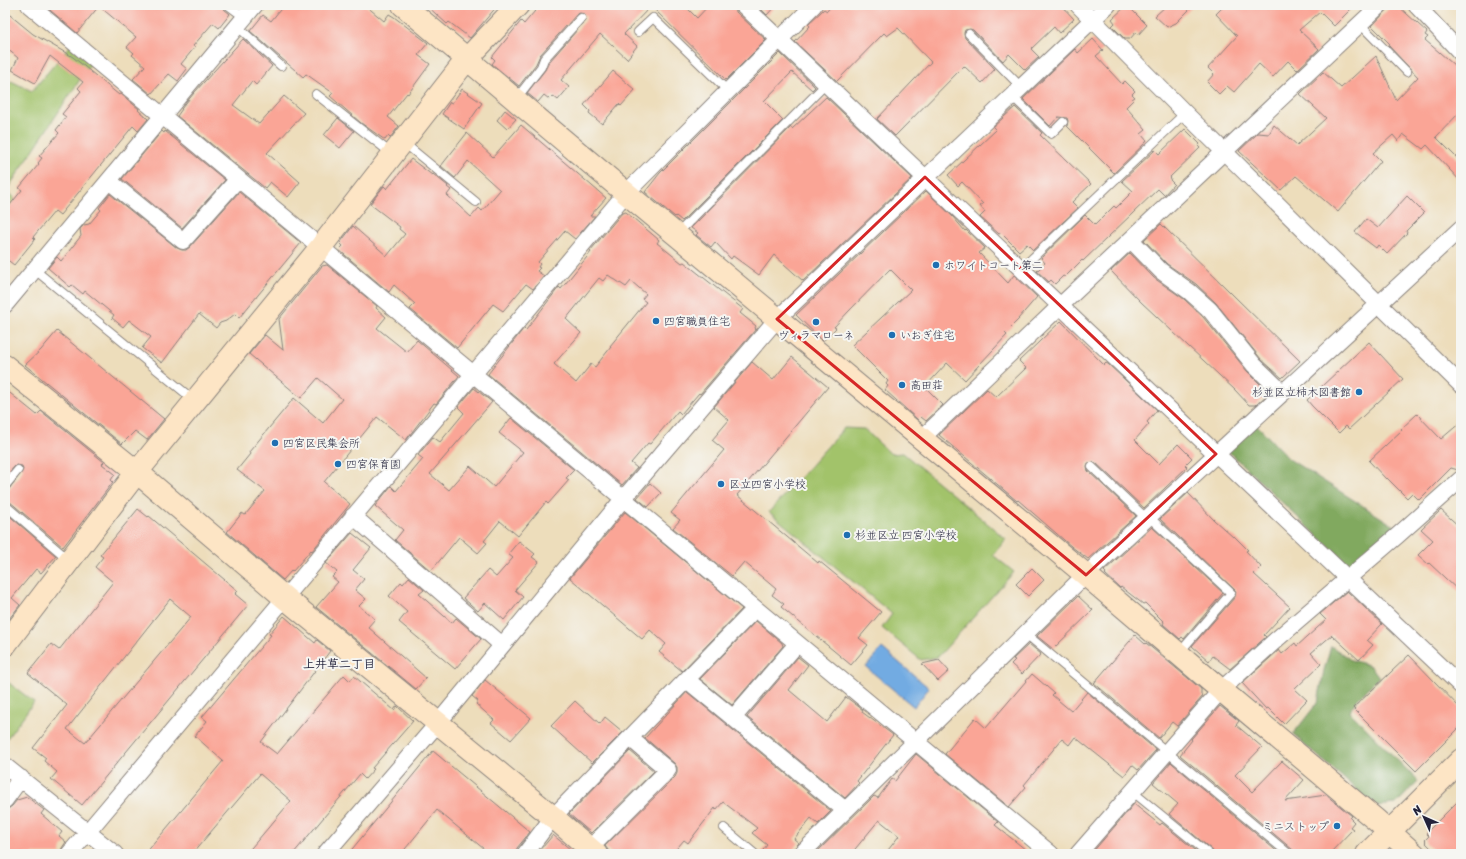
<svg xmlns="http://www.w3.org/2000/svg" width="1466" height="859" font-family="Sriracha,'Klee One',sans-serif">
<rect width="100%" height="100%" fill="#f6f6f2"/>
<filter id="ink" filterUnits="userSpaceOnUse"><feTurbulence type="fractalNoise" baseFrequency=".025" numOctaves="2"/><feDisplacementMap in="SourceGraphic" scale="8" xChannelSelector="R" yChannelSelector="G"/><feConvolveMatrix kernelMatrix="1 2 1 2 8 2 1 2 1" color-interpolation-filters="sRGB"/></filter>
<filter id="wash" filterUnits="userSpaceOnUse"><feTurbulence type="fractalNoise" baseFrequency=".012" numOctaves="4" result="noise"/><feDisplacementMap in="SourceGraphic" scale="16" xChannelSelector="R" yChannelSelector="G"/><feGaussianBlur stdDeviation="0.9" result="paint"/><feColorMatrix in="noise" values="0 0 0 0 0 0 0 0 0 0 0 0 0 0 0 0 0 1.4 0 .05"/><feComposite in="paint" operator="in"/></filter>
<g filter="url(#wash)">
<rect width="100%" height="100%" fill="#edddbb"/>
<path fill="#a2c36b" stroke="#627253" d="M70 46 91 63 6 191 18 202 5 218V89L11 81 32 91Z
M844 428 864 429 891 454 903 453 1006 539 993 555 1014 572 938 657 921 660 882 628 892 614 769 512Z
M5 680 34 702 5 741Z"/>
<path fill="#81a95f" stroke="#52664d" d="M1257 425 1289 459 1396 527 1352 565 1347 564 1228 451Z
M1331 646 1351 660 1371 666 1379 677 1358 699 1349 711 1418 781 1396 804 1375 806 1293 734 1318 702 1324 670Z"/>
<path fill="#72abe2" stroke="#4a668e" d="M882 648 929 688 914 707 866 667Z"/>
<g id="blocks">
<path fill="#faa596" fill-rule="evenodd" d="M44 5H223L224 9 230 14 219 28 213 23 193 46 195 47 181 64 187 69 178 81 169 74 151 94 133 79 145 66 132 55 134 53 127 47 136 37 99 6 77 33Z
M284 5H365L384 21 389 14 394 17 428 43 418 55 430 64 408 94 407 93 388 117 399 126 390 138 388 136 385 140 361 123 330 96 333 93 306 74 303 77 250 31 263 15 271 21Z
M426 5H498L470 38 449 22 447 24Z
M540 5H684L697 18 709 5H734L736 12 766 40 726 80 651 6 624 34 637 46 627 59 600 34 561 80 569 87 558 100 553 96 549 99 544 95 538 102 527 93 545 70 549 62 585 21 586 17 584 14 580 13 577 14 540 55 536 64 519 86 492 64 495 60 492 57 521 21 524 24Z
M757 5H776L767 15Z
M832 5H1061L1074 19 1059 33 1054 27 1031 49 1039 57 1025 70 1009 54 1003 61 973 30 970 29 965 30 964 33 965 38 995 69 982 83 964 66 895 136 877 119 931 62 898 28 887 36 884 33 837 81 795 42 810 26 808 24 824 9 827 11Z
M1127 5 1147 25 1138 35 1136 32 1130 39H1125L1112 26 1115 23 1112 19Z
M1167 5H1194L1176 23 1167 27 1155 16Z
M1225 5H1355L1334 26 1320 12 1299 30 1319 49 1297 70 1288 61 1273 77 1259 64 1234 92 1227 86 1219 94 1207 82 1214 74 1208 68 1237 36 1216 14Z
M1392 5H1397L1427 32 1425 35 1428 37 1425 40 1461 71V111L1436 137 1461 162V182L1427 145 1423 149 1403 134 1398 141 1393 135 1373 153 1381 161 1338 212 1296 176 1281 190 1239 151 1258 133 1269 134 1274 125 1297 145 1326 118 1300 94 1323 72 1341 88 1376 56 1396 100 1418 77 1388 45 1390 44 1372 26Z
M5 11 33 34 73 57 119 95 121 94 139 109 138 110 148 119 138 131 133 126 60 215 55 211 33 237 35 239 14 265 5 258V211L22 190 19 188 39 164 38 163 42 158 39 156 59 133 56 130 66 117 62 114 81 91 78 88 83 82 50 56 35 83 12 70 18 58 5 47Z
M243 39 272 66 256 85 252 81 233 105 259 124 284 96 304 113 267 153 300 182 288 197 270 182 265 188 177 116 182 109H181L194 93Z
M1093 39 1103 50 1096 56 1122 84 1125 81 1135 91 1132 94 1135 97 1132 99 1133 100 1126 107 1146 130 1141 134 1147 141 1114 173 1067 126 1068 121 1067 118 1058 117 1050 126 1023 99 1075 49 1078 53Z
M780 53 815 87 812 90 792 72 764 101 783 120 682 221 676 216 675 217 645 192 660 173Z
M613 71 635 90 621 106 619 104 602 124 589 113 590 111 584 105Z
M462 89 482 103 464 129 442 114 450 102 452 103Z
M826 97 912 178 803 281 774 255 759 275 733 256 731 259 715 242 711 247 696 235 698 233 691 228 791 127 792 129Z
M1015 107 1042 133 1040 135 1091 184 1072 202 1078 208 1033 250 1027 244 1019 251 1001 233 999 234 980 217 985 212 980 206 983 204 962 182 958 186 948 175 996 130 993 127Z
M505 110 516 119 507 129 497 120Z
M338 118 354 131 340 148 324 135Z
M521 125 606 198 590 216H595L575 239 565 231 538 262 540 264 538 267 540 268 537 271 544 276 533 289 526 284 503 311 493 304 457 348 410 309 415 304 394 285 389 292 339 250 343 246 340 243 353 226 387 256 405 234 399 229 400 227 370 204 384 186 387 189 411 159 432 175 433 174 448 186 447 187 451 190 447 195 471 217 479 208 482 211 500 190 468 161 455 178 441 166 467 133 493 157Z
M1185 129 1200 144 1198 146 1200 148 1170 177 1171 178 1170 180 1174 184 1164 195 1158 189 1083 261 1082 260 1065 277 1063 276 1055 284 1051 280 1049 282 1037 271 1045 263 1041 258 1085 215 1095 225 1114 206 1116 208 1133 191 1122 181 1155 150 1159 154Z
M162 131 164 133 165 131 225 180 182 228 122 179Z
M926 191 953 217 965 231 966 230 985 248 979 253 1008 283 1014 275 1037 297 1018 319H1019L1005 333 1007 335 965 380 947 363 925 387 943 405 926 421 921 417 918 420 885 390 888 386 886 384 888 381 852 345 911 290 890 269 849 311 834 327 836 328 823 341 796 315Z
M239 192 301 243 239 318 235 314 226 321 220 323 216 328 199 314 162 363 142 348 151 337 129 320 123 327 112 318 114 315 85 291 83 294 72 285 70 287 48 268 57 257 61 261 81 236 80 229 84 225 89 224 101 210 99 208 110 194 177 248 182 250H186L190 247Z
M1407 196 1424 213 1406 231 1407 233 1387 254 1378 245 1376 248 1355 232 1366 219 1378 228Z
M626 212 659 240 657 243 682 263 684 262 743 309 740 313 756 326 755 328 756 329 700 394 699 393 681 414 678 411 650 444 648 443 631 463 637 468 622 485 488 374 524 328 526 330 559 287 561 289 591 252 590 251 622 213ZM608 275 626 287 631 281 646 294 642 299 646 302 610 346 611 347 595 367 591 364 576 383 554 364 581 333 566 319 599 278 603 281Z
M1161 224 1300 361 1282 378 1261 359 1216 303 1196 284 1167 264 1144 240Z
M1130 253 1154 278 1184 299 1203 317 1247 371 1269 393 1256 405H1249L1235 390 1141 302 1111 271Z
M327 265 377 306 376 308 386 317 377 328 407 352 417 340 459 376 436 404 434 403 406 440 377 417 324 482 350 504 312 551 311 550 293 571 292 570 283 580 227 532 242 513 245 515 265 491 237 470 250 454 249 452 294 398 323 423 342 399 318 378 301 398 249 354 265 335 283 350 279 319 322 266Z
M1061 321 1104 365 1106 363 1108 364 1157 410 1147 422 1149 424 1135 440 1159 464 1178 444 1192 458 1185 465 1187 467 1144 508 1096 463 1093 462 1088 463 1087 466 1088 471 1136 516 1088 559 1072 547 1018 500 1017 501 939 435 987 389 996 397 1026 368 1019 361Z
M57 331 164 419 147 440 135 431 122 444 25 365 41 350Z
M1369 342 1403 379 1349 429 1346 426 1339 433 1312 406 1307 400Z
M792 357 828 387 737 495 818 563 819 561 881 612 859 638 868 645 851 665 781 607 784 604 772 595 776 589 744 562 732 576 673 528 680 520 671 513 724 450 712 440 729 420 714 407 752 362 773 380Z
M474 388 492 402 430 474 449 490 470 466 494 487 523 452 499 433 511 418 574 470 566 478 569 480 548 504 546 502 518 536 500 521 484 541 487 543 478 553 459 537 431 571 395 540 403 530 375 506 391 486 396 491 423 459 418 455 433 437 440 442 464 413 458 407Z
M5 389 37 415 41 411 104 462 102 464 115 474 111 480 113 482 63 547 9 501 5 500V491L9 489 23 470 22 466 16 465 5 477V419L10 413 5 408Z
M1417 414 1441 439 1461 422V464L1458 470 1451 468 1419 500 1412 493 1407 498 1387 478 1386 479 1369 461 1402 430 1401 429Z
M650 483 661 493 648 507 637 498Z
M1188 493 1214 520 1233 537 1234 536 1248 550 1246 551 1261 567 1254 574 1290 607 1264 635 1266 637 1230 669 1213 656 1209 661 1192 646 1235 597 1236 591 1160 519Z
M138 509 148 517 149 516 238 591 235 594 248 605 82 805 51 779 57 772 44 761 46 758 33 748 67 705 28 673 51 644 59 650 113 582 95 567 103 557 100 555ZM170 599 191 617 85 743 67 729Z
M1441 510 1461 528V593L1429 563 1428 564 1418 555 1433 540 1421 529Z
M5 512 56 556 41 573 36 569 12 598 20 605 5 624Z
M625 512 742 609 682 671 659 652 666 644 650 630 642 639 570 578Z
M1152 527 1223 593 1184 639 1182 637 1180 639 1163 624 1164 622 1145 603 1143 604 1121 587 1120 588 1105 574 1106 573 1104 571Z
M352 533 371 548 353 570 364 579 355 590 366 599 359 606 375 619 368 627 426 678 416 689 316 607 338 582 332 577 337 572 326 563Z
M519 541 535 554 532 557 539 562 515 590 523 597 504 620 485 603 478 611 463 598 488 570 496 577 513 558 508 554Z
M1032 568 1044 580 1028 596 1016 584Z
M409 577 424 590 419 594 452 623 456 618 481 639 455 669 399 622 407 612 389 596 401 582 403 584Z
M1347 591 1382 624 1367 640 1373 645 1359 660 1332 635 1311 653 1321 664 1295 689 1307 700 1284 724 1268 708 1266 709 1242 683 1279 650 1282 654 1295 643 1297 646 1326 620 1320 614Z
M1078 596 1093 610 1053 649 1037 636Z
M284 616 315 643 317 640 330 651 261 742 277 754 344 675 350 681 354 676 394 710 397 706 413 721 372 768 374 769 365 779 360 774 293 854H246L291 801 260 774 192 854H145L223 761 195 736 207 721 202 717 271 635 269 634Z
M756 621 782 643 783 646 732 705 700 679Z
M1135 635 1145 644 1146 643 1201 689V695L1203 696 1177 726 1172 722 1159 738 1094 683Z
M1029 644 1041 654 1022 674 1011 664 1015 660 1013 659Z
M1409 655 1461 709V726L1416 771 1353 708Z
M798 657 808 665 789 690 827 722 846 697 863 710 862 712 893 735 857 781 859 783 845 798 747 717Z
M939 660 949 671 938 681 922 664Z
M1032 674 1054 693 1052 695 1071 711 1087 692 1156 750 1138 770 1132 765 1124 776 1075 737 1069 745 1062 739 1024 785 1026 787 1009 807 945 754 975 718 986 728Z
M485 680 531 718 511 740 491 723 494 720 476 704 478 701 472 696Z
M687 692 831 811 818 824 811 818 794 839 799 843 794 848 792 854H760L767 845 752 833 757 828 723 802 716 810 715 808 688 843 684 840 672 854H612L608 850 605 846 675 777 677 773V767L674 763 645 738Z
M575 701 600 724 605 717 623 732 592 763 551 726Z
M1220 706 1239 721 1236 725 1262 747 1235 775 1252 792 1282 761 1304 780 1285 801 1326 795 1352 816 1350 818 1354 822 1350 827 1353 829 1329 854H1294L1293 850 1180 755 1192 740 1191 739Z
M433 751 530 832 517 848 516 854H490L437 810 401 854H348Z
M630 751 654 771 591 833 569 814Z
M916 754 998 822 995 825 1031 854H885L899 836 879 820 851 854H815L874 796 878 798 892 779 895 781Z
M1171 762 1173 764 1280 854H1214L1212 850 1169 814 1178 804 1153 783Z
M27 797 44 810 41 814 62 832 59 836 66 842 62 848 60 854H5V811L12 806 17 800Z
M1461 798V854H1437L1425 842 1426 841 1425 840 1429 836 1426 833Z
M1134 804 1160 825 1162 823 1200 854H1091Z
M553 835 576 854H577H537Z"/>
</g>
</g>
<g filter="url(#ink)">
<use href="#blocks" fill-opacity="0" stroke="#88807b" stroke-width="1"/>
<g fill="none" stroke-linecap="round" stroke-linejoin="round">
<g stroke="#88807b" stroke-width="10">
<path id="lane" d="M228 5 244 17
M1360 24 1407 72
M237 26 281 66
M638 32 653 18 728 91
M969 34 1021 87
M316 94 392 154
M1012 96 1051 134 1063 122
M516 99 541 67 544 59 581 18
M403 142 476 202
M677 234 826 84
M1021 269 1185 113
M35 270 195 401
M1092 467 1147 519
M5 486 18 470
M5 505 69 560
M1149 517 1231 593 1179 653
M1026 634 1289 854
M1133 792 1209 854
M724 828 755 854"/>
</g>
<g stroke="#88807b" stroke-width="18">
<path id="street" d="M29 5 1051 854
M743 5 1461 686
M1078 5 1185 113 1461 385
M1416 5 1461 53
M109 181 183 241 238 179
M1131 240 1161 271 1190 292 1210 310 1254 365 1283 393
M5 305 255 5
M921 439 1060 306 1380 5
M353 516 502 645
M687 680 845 810
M733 718 797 644
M5 766 115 854
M5 800 21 778
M590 848 668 770 630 738
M69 854 626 193 814 5
M325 854 438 723 623 499 777 319 1108 5
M525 854 553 817 755 609
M801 854 1077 583 1461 228
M1078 854 1221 690 1277 639 1397 536 1461 479"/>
</g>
<g stroke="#88807b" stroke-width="24">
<path id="secondary" d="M403 5 626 193 1086 575 1221 690 1376 820 1414 854
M5 366 137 472 285 598 553 817 596 854
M5 645 137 472 320 248 467 59 518 5
M1367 854 1461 760"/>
</g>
<use href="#lane" stroke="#fff" stroke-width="8"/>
<use href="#street" stroke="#fff" stroke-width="16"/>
<use href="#secondary" stroke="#fde5c5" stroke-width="22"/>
</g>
</g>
<path fill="none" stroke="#d62828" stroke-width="3" stroke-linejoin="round" d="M925 177 1216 454 1086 575 777 319Z"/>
<g fill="#1f6fb2" stroke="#f6f6f2" stroke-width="1.5">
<circle cx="936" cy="265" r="4"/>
<circle cx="656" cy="321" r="4"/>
<circle cx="816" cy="322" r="4"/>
<circle cx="892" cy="335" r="4"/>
<circle cx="902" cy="385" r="4"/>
<circle cx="1359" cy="392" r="4"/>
<circle cx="275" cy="443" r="4"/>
<circle cx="338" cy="464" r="4"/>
<circle cx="721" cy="484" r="4"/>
<circle cx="847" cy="535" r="4"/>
<circle cx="1337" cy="826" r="4"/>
</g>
<g text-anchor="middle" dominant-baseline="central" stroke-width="4" stroke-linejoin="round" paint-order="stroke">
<g font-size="11" fill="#22223b" stroke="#f6f6f2" text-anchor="start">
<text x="944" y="265">ホワイトコート第二</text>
<text x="664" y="321">四宮職員住宅</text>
<text x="816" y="335" text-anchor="middle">ヴィラマローネ</text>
<text x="900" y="335">いおぎ住宅</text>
<text x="910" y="385">高田荘</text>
<text x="1351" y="392" text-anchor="end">杉並区立柿木図書館</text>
<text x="283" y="443">四宮区民集会所</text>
<text x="346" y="464">四宮保育園</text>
<text x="729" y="484">区立四宮小学校</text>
<text x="855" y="535">杉並区立 四宮小学校</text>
<text x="1329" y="826" text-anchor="end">ミニストップ</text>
</g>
<g font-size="12" font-weight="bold" fill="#22223b" stroke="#f6f6f2">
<text x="339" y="664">上井草二丁目</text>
</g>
</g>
<rect width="1466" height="859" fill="none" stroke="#f6f6f2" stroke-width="20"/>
<g transform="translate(1424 817) rotate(315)" stroke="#f6f6f2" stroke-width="3" paint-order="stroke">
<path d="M0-3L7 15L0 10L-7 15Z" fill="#22223b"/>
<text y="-6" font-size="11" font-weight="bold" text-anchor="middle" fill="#22223b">N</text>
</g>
</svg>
